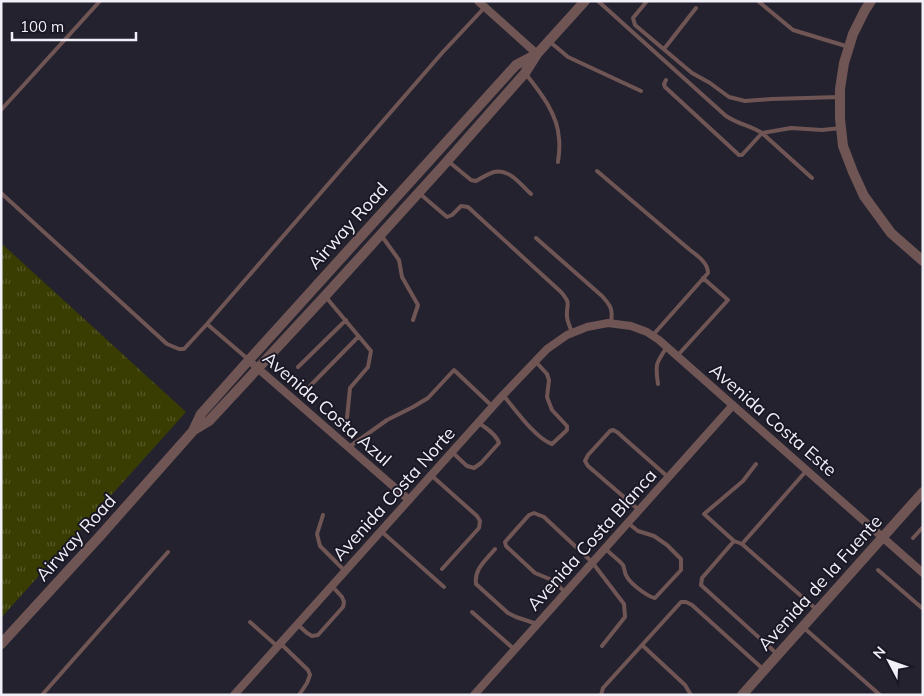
<svg xmlns="http://www.w3.org/2000/svg" width="924" height="696" font-family="Mulish,sans-serif">
<style>
.grass{fill:url(#grass-tufts)}
.lines{fill:none;stroke-linecap:round;stroke-linejoin:round}
.service{stroke:#6f5554;stroke-width:4}
.minor{stroke:#6f5554;stroke-width:8}
.tertiary{stroke:#6f5554;stroke-width:10}
.labels{text-anchor:middle;stroke-width:4;stroke-linejoin:round;paint-order:stroke}
.street-label{font-size:18px;fill:#f1f0f9;stroke:#1b1825}
</style>
<defs>
<pattern id="grass-tufts" width="24" height="20" patternUnits="userSpaceOnUse" patternTransform="scale(1.25)"><rect width="24" height="20" fill="#393d02"/><path d="M3 7l-1-3M5 7V3M7 7l1-3M15 17l-1-3M17 17v-4M19 17l1-3" fill="none" stroke="#565928"/></pattern>
</defs>
<rect width="100%" height="100%" fill="#25222f"/>
<path class="grass" d="M1,243l185,169 -185,206z"/>
<g class="lines">
<path class="service" d="M598,1l128,115c12,8 25,10 36,17l50,45
M647,1l-14,17 2,7 57,48 18,10 19,14 16,4 26,-2 69,-2
M758,1l35,29 56,17
M549,41l19,16 73,34
M664,49l32,-41
M525,73c15,19 33,41 34,66 1,7 0,16 -1,23
M666,80l-2,4 1,3 74,68h3l20,-22 29,-5 31,2 19,-2
M1,110l99,-109
M448,161l23,19 5,1c5,-3 12,-7 18,-9 15,-4 27,13 37,22
M597,171l93,79c8,6 18,13 18,23l-55,62
M1,193l166,151 12,5h5l23,-25
M419,193l28,24 5,-2 9,-9 7,1 93,85c11,13 5,11 6,24 0,6 4,12 5,17
M381,235l18,25 3,17 16,28 -5,15
M536,238l66,58c9,10 11,13 9,27
M325,296l46,55 -3,16 -18,21 -3,30
M678,355l50,-55 -25,-22
M249,360l-42,-36 235,-271 43,-46
M298,367l48,-47
M658,384c-3,-20 -2,-21 9,-37
M309,387l49,-50
M503,395c12,14 33,44 49,49l15,-14v-4l-15,-16 -5,-13 2,-17 -2,-6 -11,-12
M349,447l38,-27 26,-13 15,-9 26,-28 39,37
M452,452l15,14 7,2 7,-5 18,-20c-3,-9 -13,-15 -20,-20
M807,470l-65,74 74,65
M431,475l46,41 3,5 -1,7 -37,41
M639,510l-51,-44 -3,-5 3,-6 22,-24 3,-1 4,2 51,45
M323,515l-6,19 3,12 25,25
M381,531l63,56
M913,538l10,-11
M734,541l-30,-27 39,-33 13,-17
M742,544l-8,-3 -32,37 -1,7 75,68
M605,548c5,6 13,11 18,17 2,4 1,8 4,12 4,7 21,20 28,21l26,-28v-11l-14,-14 -13,-9 -16,-5 -10,-8
M495,549c-9,11 -21,20 -19,35l32,29 8,4 21,7
M878,570l44,38
M565,592l-13,-12 -17,-7 -29,-27 -1,-4 24,-27 5,-2 10,4 48,45 32,42 1,13 -23,29
M472,612l42,37
M250,622l27,24
M297,624l10,9 5,3 6,-1 25,-28 1,-5 -2,-5 -10,-11
M803,627l77,68
M280,643l28,27 2,5 -3,8 -8,12
M642,645l43,40 6,10
M42,695l126,-143
M601,695l2,-7 78,-86h5l6,3 71,64"/>
<path class="minor" d="M478,1l59,53
M254,365l155,135
M234,695l269,-300 44,-46 20,-14 20,-8 21,-4 23,3 16,6 12,8 264,233
M474,695l259,-290"/>
<path class="tertiary" d="M871,1l-6,9 -12,24 -9,29 -4,26v30l3,27 10,26 11,24 27,37 32,28
M194,430l15,-9 116,-125 117,-129 83,-94 12,-19 48,-53
M1,644l99,-108 93,-105 8,-17 48,-54 267,-295 21,-11
M742,695l181,-203"/>
</g>
<g class="labels">
<g class="street-label">
<text transform="translate(348 226) rotate(-48)" y="6">Airway Road</text>
<text transform="translate(327 409) rotate(41)" y="6">Avenida Costa Azul</text>
<text transform="translate(773 420) rotate(41)" y="6">Avenida Costa Este</text>
<text transform="translate(394 494) rotate(-48)" y="6">Avenida Costa Norte</text>
<text transform="translate(76 538) rotate(-48)" y="6">Airway Road</text>
<text transform="translate(592 540) rotate(-48)" y="6">Avenida Costa Blanca</text>
<text transform="translate(820 583) rotate(-48)" y="6">Avenida de la Fuente</text>
</g>
</g>
<rect width="924" height="696" fill="none" stroke="#f1f0f9" stroke-width="5"/>
<g transform="translate(889 661) rotate(311)" stroke="#1b1825" stroke-width="4" paint-order="stroke">
<path d="M0-4L9 19L0 12L-9 19Z" fill="#f1f0f9"/>
<text y="-8" font-size="14" font-weight="bold" text-anchor="middle" fill="#f1f0f9">N</text>
</g>
<path d="M12 32v8h124v-8" fill="none" stroke="#f1f0f9" stroke-width="2.5"/>
<text x="20" y="32" font-size="15" fill="#f1f0f9" stroke="#1b1825" stroke-width="4" paint-order="stroke">100 m</text>
</svg>
